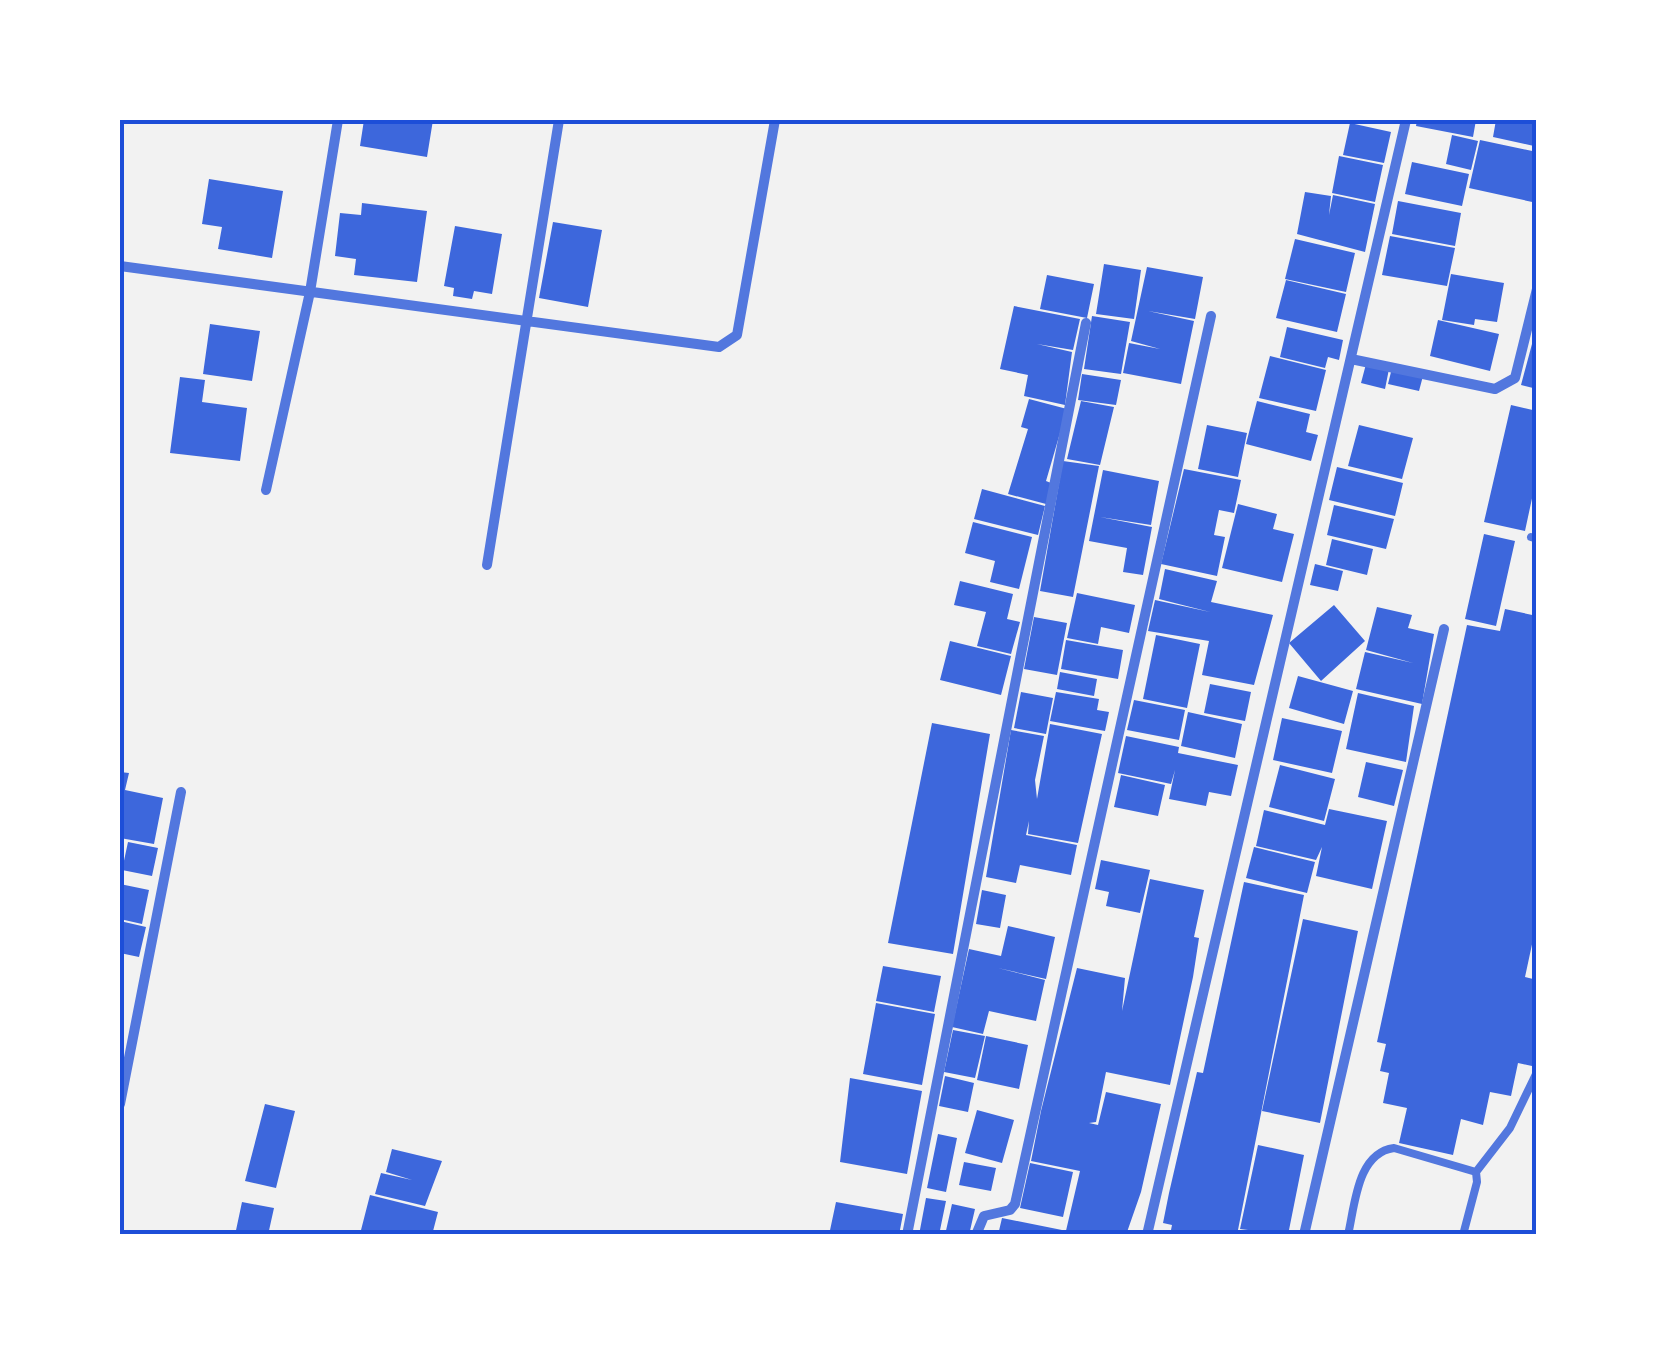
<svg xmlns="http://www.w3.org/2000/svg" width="1657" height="1355" font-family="'Open Sans',sans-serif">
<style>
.building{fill:#3d67dc}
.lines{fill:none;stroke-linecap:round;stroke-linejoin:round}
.service{stroke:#5277de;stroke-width:8}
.minor{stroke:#5277de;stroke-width:10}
.neatline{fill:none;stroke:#1d4ed8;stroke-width:4}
</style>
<rect width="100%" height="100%" fill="#f2f2f2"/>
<path class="building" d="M364,120h69l-6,37 -67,-11z
M1417,120h59l-3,17 -57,-11z
M1496,120h41l-3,26 -41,-9z
M1350,123l41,9 -7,31 -41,-8z
M1452,135l26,6 -7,29 -25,-6z
M1480,140l57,12v51l-68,-15z
M1339,156l44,9 -8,37 -43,-9z
M1412,162l57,12 -7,32 -57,-12z
M209,179l74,12 -11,67 -54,-9 4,-22 -20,-3z
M1305,192l26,4 -2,19 4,-20 42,9 -10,48 -68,-18z
M1398,201l63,12 -6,33 -63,-12z
M362,203l65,8 -10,71 -63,-7 2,-16 -21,-3 5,-43 21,2z
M553,222l49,8 -14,77 -49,-9z
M455,226l47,8 -10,60 -18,-3 -2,8 -19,-3 1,-8 -10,-2z
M1390,236l65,12 -8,38 -65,-11z
M1295,239l60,14 -9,39 -61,-13z
M1104,264l37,6 -7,49 -38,-5z
M1147,267l56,10 -8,42 -47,-8 46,10 -13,63 -58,-11 6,-30 31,6 -29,-8z
M1451,274l53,9 -7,39 -22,-3 -1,6 -32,-5z
M1047,275l47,9 -7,34 -47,-9z
M1286,280l60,14 -9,38 -61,-14z
M1014,306l66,13 -7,31 -36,-6 35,8 -7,53 -41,-9 4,-21 -28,-6z
M1092,316l38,6 -9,52 -37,-5z
M1438,320l61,14 -9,37 -60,-15z
M210,324l50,7 -8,50 -49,-7z
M1287,327l56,13 -4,20 -11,-3 -3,11 -45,-11z
M1532,344l5,1v44l-16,-4z
M1270,356l56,14 -10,41 -57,-13z
M1366,364l23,5 -4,20 -24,-6z
M1392,368l31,8 -4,15 -31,-7z
M1082,374l39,6 -5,25 -38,-5z
M180,377l25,3 -3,22 45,6 -7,53 -70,-8z
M1029,399l38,10 -21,72 5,2 -5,21 -38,-10 20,-65 -7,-2z
M1081,401l33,6 -14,58 -33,-6z
M1257,401l53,13 -4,18 12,3 -7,26 -65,-17z
M1511,405l26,6v64l-12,56 -41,-9z
M1207,425l40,8 -9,44 -40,-8z
M1359,425l54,13 -11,41 -54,-13z
M1063,461l36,5 -26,131 -33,-6z
M1337,467l66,16 -8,33 -66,-16z
M1184,469l57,11 -7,33 -15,-3 -5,25 11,2 -8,39 -56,-12z
M1103,470l56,11 -8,44 -51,-8 52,10 -9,48 -20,-3 4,-24 -38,-7z
M982,489l63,17 -7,29 -64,-16z
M1238,504l39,10 -4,15 21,5 -12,48 -60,-14z
M1334,505l60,14 -8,30 -59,-14z
M973,522l59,15 -13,52 -29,-7 5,-21 -30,-8z
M1484,534l31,7 -19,85 -31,-7z
M1332,539l41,10 -6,26 -41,-10z
M1315,564l28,7 -5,20 -28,-6z
M1165,569l52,12 -6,21 62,13 -19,70 -52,-10 7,-34 -61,-10 7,-31 55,12 -51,-13z
M960,581l53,13 -6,25 13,3 -9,32 -34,-8 9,-34 -32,-7z
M1077,593l58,12 -6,28 -28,-6 -3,17 -31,-6z
M1334,605l31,36 -44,40 -32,-38z
M1377,607l35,8 -4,13 26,6 -12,70 -66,-15 9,-37 48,11 -47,-13z
M1505,609l32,7v305l-12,56 12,3v63l-5,23 -14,-3 -7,33 -21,-4 -7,33 -22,-6 -8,36 -54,-12 8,-35 -24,-5 6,-30 -9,-2 6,-27 -9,-2 90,-417 33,6z
M1034,617l33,6 -10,52 -33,-6z
M1156,635l44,9 -13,64 -44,-9z
M1066,640l57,10 -5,29 -57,-10z
M950,641l61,15 -10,39 -61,-15z
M1060,672l37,7 -3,17 -37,-7z
M1298,676l55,15 -9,33 -55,-16z
M1210,684l41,8 -6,29 -41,-8z
M1021,692l32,6 -7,36 -32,-6z
M1056,692l43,7 -2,11 12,2 -4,19 -55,-10z
M1358,693l56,13 -8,56 -60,-13z
M1134,700l51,10 -6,30 -52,-10z
M1188,712l54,12 -7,34 -54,-12z
M1282,718l60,13 -10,42 -59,-13z
M932,723l58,11 -37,220 -65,-11z
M1050,724l52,10 -24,109 -50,-9 1,-13 -3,14 51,10 -6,30 -51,-10 -4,18 -30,-6 25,-147 33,6 -9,44 2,19z
M1126,736l53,11 -1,6 60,12 -7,31 -22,-4 -3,14 -37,-7 6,-29 -4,14 -53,-11z
M1366,762l37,8 -9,36 -36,-9z
M1280,765l55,14 -11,42 -55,-14z
M120,772l9,1 -4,17 38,8 -9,46 -34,-6z
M1121,775l44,10 -7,31 -44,-9z
M1329,809l58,12 -15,68 -56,-13 6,-29 -6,13 -60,-14 8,-36 61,15z
M128,842l30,6 -6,28 -30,-6z
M1254,847l61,15 -8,31 -61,-15z
M1101,860l49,10 -10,43 -34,-7 3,-14 -14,-3z
M1150,879l54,11 -10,47 5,1 -6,39 -23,108 -64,-13 -10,50 -7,1 9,2 8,-33 55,12 -20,88 -15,43h-61l15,-64 -49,-10 10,-50 36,-143 48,10 -3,33z
M1244,882l60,13 -67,340h-67l2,-10 -9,-2 6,-30 28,-121 6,1z
M120,884l29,6 -7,34 -22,-5z
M982,890l24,5 -6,33 -24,-4z
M1303,919l55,12 -38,192 -58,-12z
M120,921l26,6 -7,30 -19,-4z
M1008,926l47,11 -9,42 -48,-11 47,12 -9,41 -47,-10 -6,23 -31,-7 17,-78 32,7z
M883,966l58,10 -7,36 -58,-11z
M876,1003l59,11 -13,71 -59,-11z
M953,1030l32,6 -10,42 -31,-6z
M986,1036l42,9 -9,44 -42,-9z
M945,1076l29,7 -6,29 -29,-6z
M850,1078l72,13 -15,83 -67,-12z
M265,1104l30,7 -19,77 -31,-7z
M977,1110l37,10 -12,43 -37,-10z
M938,1134l19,4 -11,54 -19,-4z
M1258,1145l46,10 -16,80 -48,-6z
M392,1149l50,12 -17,45 -50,-12 6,-21 31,7 -26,-8z
M964,1162l32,6 -5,23 -32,-6z
M1030,1163l43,9 -10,45 -43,-9z
M370,1195l68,17 -6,23 -72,-1z
M926,1198l20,3 -7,34h-20z
M242,1202l32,6 -6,27h-33z
M836,1202l67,12 -4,21h-70z
M952,1204l23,5 -6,26h-24z
M1002,1218l60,12 -1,5h-63z"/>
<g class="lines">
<path class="service" d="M1531,537l6,2
M1476,1172l34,-44 27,-56
M1348,1235c7,-30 9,-82 46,-87l82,24 1,10 -14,53"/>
<path class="minor" d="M120,266l599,81 18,-12 38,-215
M1351,359l144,30 20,-11 22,-89
M266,490l44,-198 28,-172
M487,565l72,-445
M120,1104l61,-312
M907,1235l179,-912
M976,1235l8,-19 26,-6 5,-6 196,-888
M1147,1235l259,-1115
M1304,1235l140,-606"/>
</g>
<rect width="1657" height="1355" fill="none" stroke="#ffffff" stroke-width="245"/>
<rect x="122" y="122" width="1412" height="1110" class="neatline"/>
</svg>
